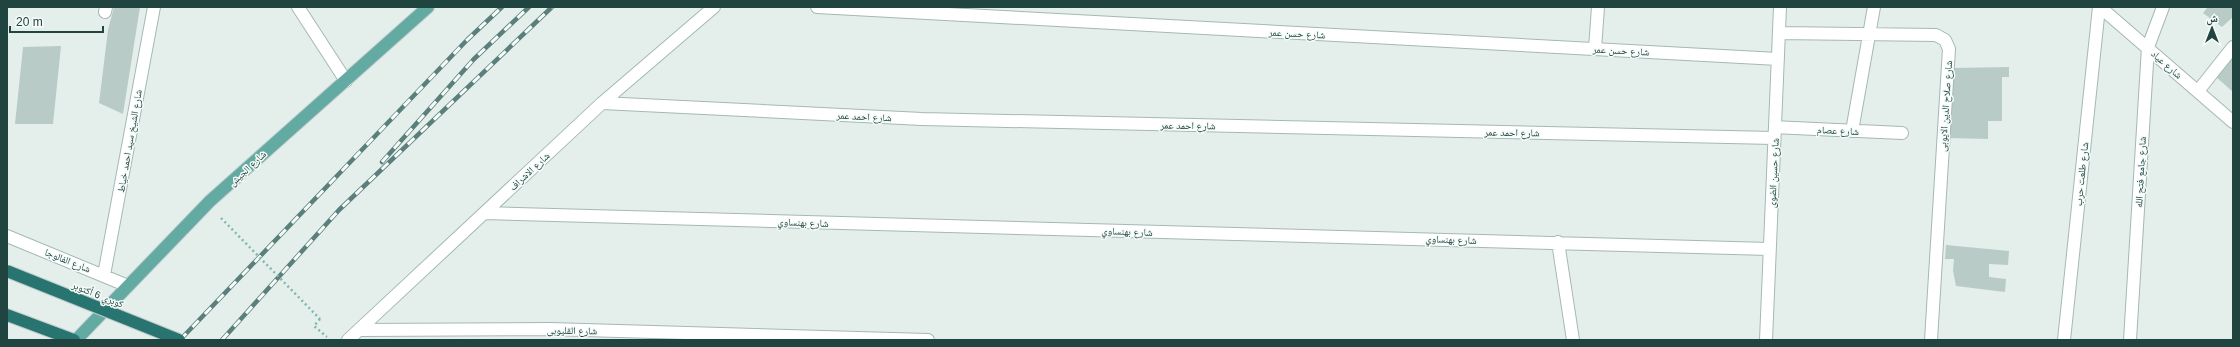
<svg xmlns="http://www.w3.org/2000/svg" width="2240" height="347" font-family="Helvetica,'Noto Naskh Arabic',sans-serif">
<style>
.building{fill:#b9cbc6}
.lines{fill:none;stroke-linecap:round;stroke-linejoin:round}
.minor-casing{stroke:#a5b8b5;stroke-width:14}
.major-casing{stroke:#c1cbca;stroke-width:14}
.highway-casing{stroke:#c1cbca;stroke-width:14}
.path{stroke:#80b7ae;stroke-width:2.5;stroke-dasharray:2 3;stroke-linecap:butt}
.minor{stroke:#fff;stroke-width:12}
.major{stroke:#63aaa3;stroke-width:12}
.highway{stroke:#287471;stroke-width:12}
.rail-casing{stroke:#5b7f7b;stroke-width:4.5}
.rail{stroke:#f5fbf9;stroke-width:3;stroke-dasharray:9;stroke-linecap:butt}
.highway-bridge-casing{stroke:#c1cbca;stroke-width:14;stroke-linecap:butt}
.path-bridge{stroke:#80b7ae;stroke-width:2.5;stroke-dasharray:2 3;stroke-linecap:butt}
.highway-bridge{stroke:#287471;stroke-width:12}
.labels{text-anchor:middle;stroke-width:3;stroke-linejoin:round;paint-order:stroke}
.street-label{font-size:10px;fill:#204440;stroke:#f5fbf9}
</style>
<rect width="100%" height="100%" fill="#e4efec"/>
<path class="building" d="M114,7h26l-17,107 -24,-11 9,-73z
M2208,7h25v10l-11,10 -19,-14z
M61,46l-8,78h-38l8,-77z
M2233,58v34l-18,-16z
M2009,67v10h-7v44h-14v18l-40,-1 4,-70z
M1946,245l63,6 -1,14 -19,-1v13l17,2 -1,13 -49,-6 -3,-15 1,-12h-9z"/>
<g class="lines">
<g class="minor-casing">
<path id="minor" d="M298,7l48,74
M817,7l961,52
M2100,7l133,115
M105,12l1,-5
M1779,33l157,2 9,5 4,9 -18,291
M1595,49l3,-42
M2198,91l35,-44
M602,103l320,16 852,19
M1775,127l127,6
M1852,131l22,-124
M485,213l1284,36
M7,236l121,50
M1558,242l15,98
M104,275l50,-268
M360,330l190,-1 378,11
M348,340l254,-237 112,-96
M1766,340l14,-333
M2064,340l35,-333
M2130,340l18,-293 15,-40"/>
</g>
<g class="major-casing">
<path id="major" d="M76,340l134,-139 218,-194"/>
</g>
<g class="highway-casing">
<path id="highway" d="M7,315l67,25"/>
</g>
<path class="path" d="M320,319l-6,7 13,11"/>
<use href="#minor" class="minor"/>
<use href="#major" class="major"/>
<use href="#highway" class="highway"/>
<g class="rail-casing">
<path id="rail" d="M382,162l92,-103 55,-52
M180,340l287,-300 35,-33
M222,340l117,-130 213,-203"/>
</g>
<use href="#rail" class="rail"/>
<g class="highway-bridge-casing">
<path id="highway-bridge" d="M7,271l172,69"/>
</g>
<path class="path-bridge" d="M221,218l99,101"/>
<use href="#highway-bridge" class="highway-bridge"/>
</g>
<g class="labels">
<g class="street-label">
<text transform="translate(1297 33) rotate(3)" y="4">شارع حسن عمر</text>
<text transform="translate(1621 50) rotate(3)" y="4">شارع حسن عمر</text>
<text transform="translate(2167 64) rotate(41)" y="4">شارع عياد</text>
<text transform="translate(1945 106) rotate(-86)" y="4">شارع صلاح الدين الايوبى</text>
<text transform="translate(864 116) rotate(3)" y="4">شارع احمد عمر</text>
<text transform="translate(1188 125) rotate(1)" y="4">شارع احمد عمر</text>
<text transform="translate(1838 130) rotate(3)" y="4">شارع عصام</text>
<text transform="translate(1512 132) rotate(1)" y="4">شارع احمد عمر</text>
<text transform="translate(129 141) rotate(-80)" y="4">شارع الشيخ سيد احمد خياط</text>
<text transform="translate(247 168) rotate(-43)" y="4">شارع الجيش</text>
<text transform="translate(529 171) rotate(-43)" y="4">شارع الاشراف</text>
<text transform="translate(2140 172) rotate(-87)" y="4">شارع جامع فتح الله</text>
<text transform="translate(1773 173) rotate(-87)" y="4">شارع حسين الضوى</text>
<text transform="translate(2081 174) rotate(-84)" y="4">شارع طلعت حرب</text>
<text transform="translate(803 222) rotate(2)" y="4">شارع بهنساوي</text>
<text transform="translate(1127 231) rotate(2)" y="4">شارع بهنساوي</text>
<text transform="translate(1451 239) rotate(2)" y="4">شارع بهنساوي</text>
<text transform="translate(68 260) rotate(22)" y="4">شارع الفالوجا</text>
<text transform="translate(98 294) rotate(22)" y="4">كوبري 6 أكتوبر</text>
<text transform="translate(572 330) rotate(1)" y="4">شارع القليوبى</text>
</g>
</g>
<rect width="2240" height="347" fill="none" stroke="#204440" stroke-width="16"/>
<g transform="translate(2212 28)" stroke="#f5fbf9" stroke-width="3" paint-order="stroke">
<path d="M0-3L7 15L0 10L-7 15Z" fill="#204440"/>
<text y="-6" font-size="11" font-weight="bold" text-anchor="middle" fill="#204440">ش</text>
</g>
<path d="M10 26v6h93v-6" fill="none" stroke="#204440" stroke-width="2"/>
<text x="16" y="26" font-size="12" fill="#204440" stroke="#f5fbf9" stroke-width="3" paint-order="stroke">20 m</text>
</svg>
